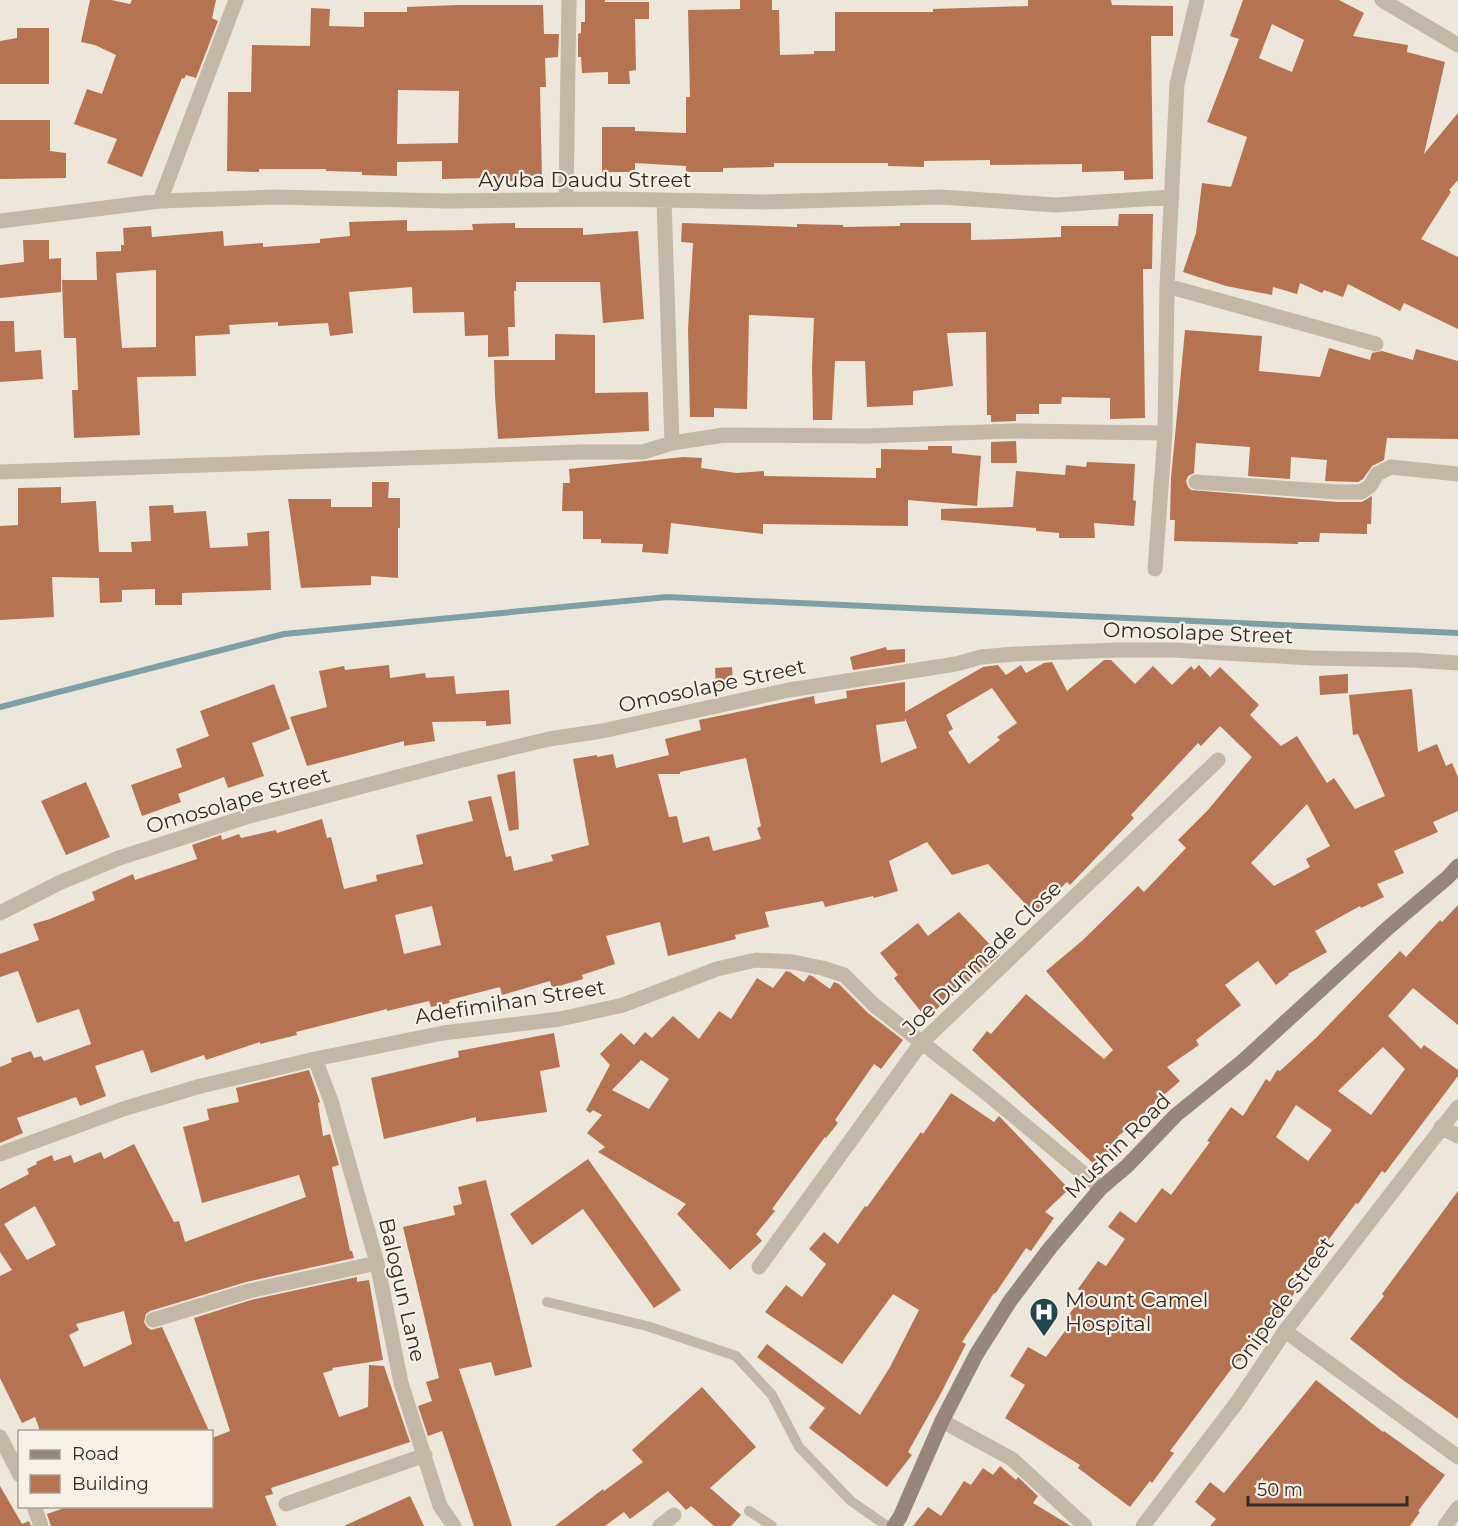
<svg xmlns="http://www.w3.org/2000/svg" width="1458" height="1526" font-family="Montserrat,sans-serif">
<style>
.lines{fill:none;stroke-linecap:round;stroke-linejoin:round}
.stream{stroke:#7da0a6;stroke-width:6}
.building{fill:#b57351;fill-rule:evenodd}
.lane{stroke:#c3b7a8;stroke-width:10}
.street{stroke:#c3b7a8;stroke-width:15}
.secondary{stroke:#97877a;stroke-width:15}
.labels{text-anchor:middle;stroke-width:4.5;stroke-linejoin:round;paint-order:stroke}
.street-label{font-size:21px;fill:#312b27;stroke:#f6f0e6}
.poi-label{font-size:21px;fill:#312b27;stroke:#f6f0e6;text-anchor:start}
</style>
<rect width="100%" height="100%" fill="#ede6da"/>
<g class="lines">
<path class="stream" d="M0,707l284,-73 383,-37 791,36"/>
</g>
<path class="building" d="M90,0h21l19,4 2,-4h84l-4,18 6,3 -22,57 -10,-3 -2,4 -2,-1 -40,99 -35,-14 10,-24 -43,-15 13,-35 15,5 14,-39 -21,-10 -14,-3z
M585,0h20v2h44v17h-14l1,51 -7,1 1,13h-22v-12l-26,1 -1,-16h-3v-23l3,-1v-11h4z
M740,0h32v10h7l1,45 34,-1v-3h21v-39h98v-3l95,-3v-6h83l1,5 61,1v30h-22l2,143 -29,1v-9l-42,1v-8l-92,1v-5l-66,1v6l-36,-1v-3h-114v4l-51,1v4h-37v-6l-51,-3v9h-33v-45h33v4l51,2v-36h4l-2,-87 52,-1z
M1243,0h96l25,13 -11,23 55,9 -1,7 38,10 -21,92 34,-41v67l-9,10 2,2 -30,47 37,18v72l-54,-26 -4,8 -52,-27 -5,13 -19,-7 -2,3 -22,-10 -3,11 -24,-7 -1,8 -46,-9 -43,-14 13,-39 6,-50 29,4 16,-50 -40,-15 32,-83 -9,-3zM1272,24l32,16 -12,32 -33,-14z
M458,5h85l1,29h15l-1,23 -13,1 1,29h-6l2,93 -59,2v-4l-41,1v-18l-45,1v14l-35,-1v-3l-36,-1v-2h-67v3l-32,-1 1,-79h23l1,-47 58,1 1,-38 19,1 -1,17 35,1v-15h43v-5zM398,90l61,1 -1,52 -61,1z
M17,28h32v56h-49v-43l17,-3z
M0,120h50v31l16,2v25l-66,1z
M1119,214h34l-1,55h-9l2,149 -35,1v-21l-48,-1 -1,7h-22v10h-23v7l-25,1v-7h-4l-1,-83 -39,1 6,53 -40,5v14l-46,2 -2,-46h-30l-3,59h-19l-1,-53 2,-49 -65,-3 -2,94 -33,-1v9h-24l-2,-88 5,-86 -12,-1 1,-19 115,4v-3l46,1v2l57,-1v-3h71v17l39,-1 51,-2v-11h57z
M407,220v11l66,-1 -1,-6 43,-1v5h68v7l55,-4 6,88 -41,4 -3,-41h-84v9h-2l1,36h-7l1,29 -21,1v-22l-23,1 -1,-24 -51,1 -1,-26 -63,5 4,41 -23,3 -2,-13 -50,3v-4l-49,3 1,9 -35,2 1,40 -59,1 3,58 -66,3 -2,-48h6l-2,-52h-12l-2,-58h35l-1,-28 25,-1v-6h3l-1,-17 28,-2 1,11 71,-6 1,15 39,-3v4l57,-4v-4l30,-3 -1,-14zM156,270v77l-34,1 -6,-75z
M23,240h26v19l12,-1v34l-61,6v-33l24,-3z
M0,321h14l1,31 26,-2 2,29 -43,3z
M1185,330l77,6 -3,35 61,6 9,-29 41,12 2,-7 10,-2 31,9 3,-11 42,12v78l-71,-1 -3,22 -12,6 -9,13 -5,3 -33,-1 2,-21 -36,-3 -1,22 -42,-3 2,-29 -54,-4 -2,30 -6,3 -2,5 2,6 3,3 146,12h25l10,-6 -1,28h-4v10l-47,-1 -1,9h-21v2l-124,-3 1,-21h-5l1,-42z
M555,334l40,1v58l53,-1 1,39 -151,8 -3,-44 -1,-35h61z
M1016,441l1,22h-26v-21z
M928,446h24v7l29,3 -4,50 -69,-6v26l-145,-2v10l-92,-11 -3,31 -26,-2 1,-8 -42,-1v-4h-18v-28h-21l1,-28h7l-1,-14 114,-12 19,1 -1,10 36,5 27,-2v5l112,2v-10h5v-19l47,1z
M1087,462l48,2 -2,36 3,1 -2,25 -40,-3 1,15h-36v-5l-23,-2v-3l-95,-8v-11l72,-2 3,-36 49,4 1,-10 20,2z
M372,482h17l-1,16h12v30h-2v50l-27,-2v9l-70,3 -13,-89h43v8h41z
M61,487v16l35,-2 3,51h33l-1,-10 20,-1 -2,-35 24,-1 1,8 32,-2 4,37 38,-2 -1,-13 22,-2 2,59 -89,3v12h-27v-16l-33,1v12l-22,1 -1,-25 -47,-1 2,40 -54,3v-94l18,-1v-37z
M886,647l1,3 18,-1v13l-52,8 -3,-13z
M1104,660h7l24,24 18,-18 19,19 19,-19 3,4 5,-5 11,12 10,-10 39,38 -9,10 31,31 16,-10 30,47 7,-5 21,31 30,-13 -27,-62 -5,1 -4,-40 63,-6 6,63 19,-8 9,22 6,-3 6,14v34l-25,11 5,10 -44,19 10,22 -27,11 7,13 -23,11 -1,-2 -45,25 12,21 -39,22 1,1 -13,10 -18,-24 -33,24 16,20 -45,35 3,5 -32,22 13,14 -31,27 2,2 -34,27 5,4 -25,26 -125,-117 15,-19 4,3 35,-40 78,65 9,-9 -67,-79 37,-31 55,-54 6,6 42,-44 -8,-8 30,-30 44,-53 -32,-31 -19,20 -3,-3 -67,72 3,3 -64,67 -3,-3 -33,31 -46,-49 -36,11 -25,-33 -38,19 9,30 -24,7 -1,-2 -48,11 -2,-6 -58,11 4,15 -34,8 1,4 -68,17 -8,-34 -54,14 9,28 -33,11 1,4 -31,9 -2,-7 -48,14 -2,-8 -51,13 1,3 -19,4 -2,-6 -42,10v-2l-91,23 1,3 -37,9v-2l-54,18 -2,-5 -53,18 -8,-23 -48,16 11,30 -26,10 -4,-9 -59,21 6,15 -23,10v-76l12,-5 -1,-4 20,-7 3,7 7,-2 3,5 47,-17 -12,-35 -42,14 -19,-52 -18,6v-23l39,-14 -6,-16 17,-5 45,-19 -3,-8 41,-18 2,6 62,-21 -5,-14 29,-10 1,5 17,-6 2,4 35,-8 1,3 45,-14 5,19 4,-1 13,52 33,-8 -1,-6 47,-11 -7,-29 57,-14 -5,-20 23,-5 15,61 5,-1 3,15 39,-10 -2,-6 38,-10 -16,-86 24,-4v2l16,-3 3,14 53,-13 -4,-16 36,-9 -2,-10 115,-24 1,8 32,-6 -1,-7 59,-9v30l78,-45 15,-2 8,10 15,-10 5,8 18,-10 8,-1 15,29zM992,688l25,35 -20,14 3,3 -31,24 -21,-32 5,-3 -7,-14zM905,718l12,30 -36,15 -5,-38 29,-4zM746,758l15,68 -4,2 4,11 -48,12 -4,-15 -26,7 -6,-27 -8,1 -11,-43h22v-2zM1307,804l23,42 -24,13 4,8 -36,19 -23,-23zM432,906l9,39 -37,9 -9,-39z
M389,665l1,13 35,-5 1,5 28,-2 2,18 53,-4 2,34 -25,2v-5l-54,1 3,19 -31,5v-5l-97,25 -17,-49 37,-10 -8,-36 25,-5 1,4z
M732,667l1,18h-17l-1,-17z
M1348,674v19l-28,2 -1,-19z
M274,684l16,45 -38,14 12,33 -36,12 -4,-11 -46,17 3,8 -39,14 -11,-31 51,-18 -6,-18 33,-13 -9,-25z
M515,771l4,58 -10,2 -12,-56z
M86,782l24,55 -44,18 -25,-54z
M1458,905v120l-45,-37 -25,28 33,33 3,-4 34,25v6l-73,97 -3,-2 -24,33 -2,-1 -62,83 4,3 -58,72 -2,-1 -68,91 4,2 -22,30 -2,-2 -20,26 -52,-39 2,-3 -75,-47 20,-33 -15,-9 18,-29 18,10 24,-33 -5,-4 19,-26 -6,-5 20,-28 8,5 19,-27 -17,-12 12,-16 16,12 26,-35 9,7 39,-53 -3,-1 24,-34 12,9 23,-37 4,3 7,-12 3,1 37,-34 83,-86 6,6 34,-37 2,2zM1383,1047l22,22 -34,46 -33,-24zM1296,1105l36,25 -24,31 -32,-24z
M959,912l41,43 -74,63 -32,-40 4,-3 -18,-22 38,-30 10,13z
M786,971l4,1 14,10 5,-7 3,1 18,13 4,-7 5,2 29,29 35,27 -22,29 -7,-5 -39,56 3,3 -12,15 -1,-1 -53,72 3,2 -19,23 6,7 -32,29 -53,-56 9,-10 -88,-52 7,-5 -18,-14 15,-18 -9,-5 -3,3 -4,-3 24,-45 -10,-11 21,-21 13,12 11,-13 7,6 21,-22 26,23 20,-28 12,8 26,-41 16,10zM641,1060l28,19 -20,30 -37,-19z
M554,1033l6,34 -20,4 7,41 -71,10v-5l-92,22 -13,-61 88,-21 -1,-6z
M309,1070l11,32 -2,1 5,33 7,-2 9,31 -7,2 18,84h2l2,7 -108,24 -96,29 -4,3 -2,8 3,5 4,3 11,-3 47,104h-169l-5,-14 -13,6 -22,-45v-102l12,-6 -12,-18v-63l29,-15 -2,-5 10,-5 -1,-2 16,-7 2,6 17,-6 3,8 27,-11 3,7 30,-15 40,78 5,-1 6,21 121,-45 -7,-22 -97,28 -19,-76 26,-7 -2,-11 32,-7 -3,-14zM35,1206l21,39 -29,15 -23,-36zM124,1311l8,33 -48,23 -15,-32 10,-5 -3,-6z
M951,1093l43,29 5,-6 70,73 -24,23 9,6 -23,33 -5,-3 -31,46 -1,-1 -32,49 4,2 -26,51 -32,57 4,3 -25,32 -78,-59 16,-20 -68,-51 10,-13 93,71 30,-48 29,-57 -26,-16 -51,70 -77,-52 21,-27 16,12 24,-33 -17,-15 15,-17 14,12 27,-38 2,1 54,-75 2,2z
M588,1159l93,131 -27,18 -71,-99 -51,36 -22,-31z
M486,1180l46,187 -37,9 -4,-14 -32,7 53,157h-38l-32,-95 -14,5 -10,-30 14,-5 -6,-19 13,-4 -36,-151 52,-12 -2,-9 9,-2 -4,-17z
M1458,1191v228l-55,-39 -53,-41 34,-43 -2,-2z
M357,1277v5l12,-2 14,80 -51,8 1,2 -10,3 16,44 29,-10 1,-42 15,1 26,76 -139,46 2,6 -8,2 12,30h-226l-4,-12 23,-8h142v-68l18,-7 -36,-113 57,-18z
M1316,1380l67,52 1,-1 61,44 -27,36 2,1 -10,14h-200l6,-7 -21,-17 15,-20 14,11z
M702,1387l54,60 -46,41 31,27 -10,11h-17l-23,-20 -5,4 -18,-19 -38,28 -6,-7 -19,14h-50l48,-37 1,2 39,-29 -11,-12z
M1000,1466l16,14 2,-3 20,19 -5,7 38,23h-158l15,-19 13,9 23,-35 7,4 12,-17 10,7z
M0,1486l22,38 7,-3 2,5h-31z
M410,1496l14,30h-80z"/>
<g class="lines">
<path class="lane" d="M547,1302l100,24 89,30 36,39 27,52 52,54 36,25
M749,1511l23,15"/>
<path class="street" d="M1382,0l76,45
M566,199l3,-199
M664,200l8,243
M160,201l76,-201
M0,221l160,-20 115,-4 173,4 162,-2 154,3 177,-5 115,8 116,-8
M1167,286l209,58
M0,472l581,-20h62l29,-9 52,-8 142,1 148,-5 151,2
M1196,482l142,10h23l9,-6 7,-12 14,-7 67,7
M1155,569l10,-136 2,-147 10,-202 20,-84
M0,913l59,-30 60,-25 56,-18 68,-22 219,-58 87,-21 53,-8 187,-41 167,-26 25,-7 34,-3 101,-4h58l137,8 101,2 46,3
M315,1059l16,42 46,162 24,120 39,123 14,20
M1441,1127l17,9
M0,1154l126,-46 75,-22 114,-27 128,-26 117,-14 63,-14 94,-36 39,-9 37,2 29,6 22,7 30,30 111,87 116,96
M759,1267l163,-225 296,-282
M153,1320l96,-29 128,-28
M1285,1331l173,126
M942,1421l70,38 73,67
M0,1437l20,38
M286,1504l139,-49
M34,1506l7,20
M660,1526l14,-11
M1143,1526l95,-125 47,-70 173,-224
M1445,1526l13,-18"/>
<path class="secondary" d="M894,1526l6,-9 42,-96 34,-66 34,-54 40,-53 51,-60 26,-22 49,-51 68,-55 145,-133 59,-50 10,-11"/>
</g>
<defs>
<g id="hospital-pin" transform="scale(1.5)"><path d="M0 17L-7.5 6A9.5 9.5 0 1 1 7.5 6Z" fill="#22464d" stroke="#f6f0e6"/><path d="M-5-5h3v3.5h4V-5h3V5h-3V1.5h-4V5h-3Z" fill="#fff"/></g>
</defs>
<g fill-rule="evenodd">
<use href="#hospital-pin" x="1044" y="1312"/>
</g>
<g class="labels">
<g class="street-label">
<text x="585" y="187">Ayuba Daudu Street</text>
<text transform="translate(1198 633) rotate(2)" y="7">Omosolape Street</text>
<text transform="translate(712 686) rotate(-12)" y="7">Omosolape Street</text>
<text transform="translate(238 801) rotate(-16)" y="7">Omosolape Street</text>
<text transform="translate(982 958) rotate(-44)" y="7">Joe Dunmade Close</text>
<text transform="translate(510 1002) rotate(-9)" y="7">Adefimihan Street</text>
<text transform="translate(1118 1146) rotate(-45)" y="7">Mushin Road</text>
<text transform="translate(402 1290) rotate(77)" y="7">Balogun Lane</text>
<text transform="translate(1282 1304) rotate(-54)" y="7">Onipede Street</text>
</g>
<g class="poi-label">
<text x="1065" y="1307">Mount Camel<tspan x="1065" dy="24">Hospital</tspan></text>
</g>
</g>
<rect x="18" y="1430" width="195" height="78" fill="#f6f0e6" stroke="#a7a19a" stroke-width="1.5"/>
<rect x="30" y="1450" width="30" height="9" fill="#97877a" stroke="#a7a19a" stroke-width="1.5"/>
<text x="72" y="1460" font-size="18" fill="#312b27">Road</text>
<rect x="30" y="1475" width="30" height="18" fill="#b57351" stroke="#a7a19a" stroke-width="1.5"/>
<text x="72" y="1490" font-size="18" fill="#312b27">Building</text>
<path d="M1248 1496v9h159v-9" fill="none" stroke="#312b27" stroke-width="3"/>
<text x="1257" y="1496" font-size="18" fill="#312b27" stroke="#f6f0e6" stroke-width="4.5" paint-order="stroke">50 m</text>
</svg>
